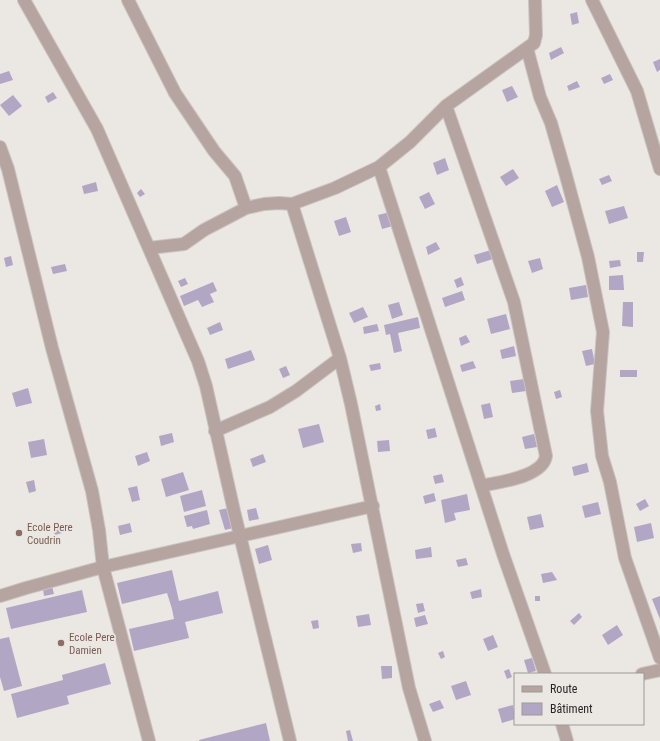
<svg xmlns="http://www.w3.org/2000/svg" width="660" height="741" font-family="'Roboto Condensed',sans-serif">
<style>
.building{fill:#b2a6c5}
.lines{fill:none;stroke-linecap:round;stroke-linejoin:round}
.minor-casing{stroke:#c8c4c0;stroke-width:14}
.minor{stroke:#b5a49f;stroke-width:12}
.education-dot{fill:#8d6e63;stroke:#ebe7e2;stroke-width:1.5}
.labels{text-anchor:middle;stroke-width:3.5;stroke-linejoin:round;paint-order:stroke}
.education-label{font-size:11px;fill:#785e54;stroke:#ebe7e2;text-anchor:start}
</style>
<rect width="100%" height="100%" fill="#ebe7e2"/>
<path class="building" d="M577,12l2,11 -7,2 -2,-11z
M561,47l3,6 -13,7 -2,-7z
M660,59v11l-3,2 -4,-10z
M9,71l4,9 -13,4v-10z
M610,74l3,6 -9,4 -3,-6z
M577,81l3,6 -11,4 -2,-5z
M512,86l6,11 -11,5 -5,-12z
M53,92l4,6 -9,5 -3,-6z
M13,95l9,11 -13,10 -9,-11z
M445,158l4,12 -12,5 -4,-12z
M513,169l6,9 -13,8 -6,-9z
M609,175l3,6 -10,4 -3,-6z
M96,182l2,9 -14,3 -2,-8z
M557,185l7,17 -12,5 -7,-16z
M141,189l4,5 -5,3 -3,-4z
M429,192l6,12 -10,5 -6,-12z
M624,206l4,12 -19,6 -4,-13z
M390,212l3,14 -11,3 -4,-14z
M346,217l5,15 -12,4 -5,-15z
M436,242l4,7 -12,6 -2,-8z
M491,250l2,9 -16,5 -3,-9z
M637,252h7l-1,10h-6z
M11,256l2,9 -7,2 -2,-9z
M540,258l3,11 -11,4 -4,-12z
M620,260l1,6 -11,2 -1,-7z
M65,264l2,7 -14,3 -2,-7z
M623,275l1,15h-15v-14z
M461,277l3,8 -7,3 -3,-8z
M185,278l3,6 -7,3 -3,-6z
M213,282l4,9 -7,3 4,8 -12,5 -4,-7 -14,6 -4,-10z
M586,285l2,12 -17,3 -2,-12z
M462,291l3,9 -20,7 -3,-9z
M399,302l4,13 -11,4 -4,-14z
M623,302h10v25l-11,-1z
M363,307l5,10 -14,6 -5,-10z
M506,314l4,15 -19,5 -4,-15z
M418,317l2,11 -22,5 4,18 -8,2 -4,-19 -4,1 -2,-10z
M220,322l3,8 -13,5 -3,-7z
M377,324l2,7 -15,3 -1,-7z
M466,335l4,7 -9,4 -2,-8z
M514,346l2,10 -14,3 -2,-9z
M592,349l3,15 -9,2 -4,-15z
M251,350l4,10 -27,9 -3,-10z
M473,361l3,7 -14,4 -2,-7z
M380,363l1,6 -10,2 -2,-6z
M286,366l4,9 -7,3 -4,-9z
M620,370h17v7h-17z
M524,379l2,12 -14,2 -2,-12z
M28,388l4,15 -16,4 -4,-14z
M560,390l2,7 -6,2 -2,-7z
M490,403l3,14 -9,2 -3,-14z
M380,404l1,6 -5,1 -1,-5z
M319,424l5,18 -21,6 -5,-19z
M435,428l2,9 -9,2 -2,-9z
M172,433l2,9 -13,4 -2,-10z
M534,434l3,13 -12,2 -3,-12z
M44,439l3,16 -16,3 -3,-16z
M389,440l1,11 -12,1 -1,-11z
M147,452l3,9 -12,5 -3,-10z
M263,454l3,8 -13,5 -3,-8z
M587,463l2,9 -15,4 -2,-9z
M183,472l6,18 -23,7 -5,-18z
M442,474l2,8 -9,2 -2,-8z
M34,480l2,11 -7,2 -3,-11z
M137,486l3,14 -8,2 -4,-14z
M202,490l4,16 -22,6 -4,-16z
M434,493l2,8 -11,3 -2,-8z
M467,494l3,16 -16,3 2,7 -11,3 -4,-23z
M645,499l4,7 -9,5 -4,-7z
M598,502l3,12 -16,4 -3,-12z
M228,508l5,20 -8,2 -6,-20z
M256,508l3,11 -10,2 -2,-11z
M207,510l3,14 -17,5 -1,-3 -5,1 -3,-11z
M541,514l3,13 -14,3 -3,-13z
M130,523l2,9 -12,3 -2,-9z
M651,523l3,15 -17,4 -3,-15z
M60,527l2,6 -7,2 -2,-6z
M361,543l1,8 -9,2 -2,-9z
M268,545l4,15 -13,4 -4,-15z
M431,547l1,10 -16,2 -1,-9z
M466,558l2,7 -10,2 -2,-7z
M172,570l7,31 39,-10 5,22 -38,9 4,16 -55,13 -5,-22 45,-10 -2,-10 -5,-16 -45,11 -5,-21z
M552,572l5,8 -14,3 -2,-9z
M52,586l2,8 -10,2 -1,-7z
M481,589l1,8 -10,2 -2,-7z
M82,590l5,22 -76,17 -5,-21z
M535,596h5v5h-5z
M660,596v23l-8,-20z
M423,603l2,8 -7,2 -2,-9z
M579,613l3,4 -8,8 -4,-4z
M369,614l2,11 -13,2 -2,-11z
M425,615l3,9 -12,3 -2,-9z
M318,620l1,8 -6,1 -2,-8z
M617,625l6,10 -15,10 -6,-10z
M493,635l5,12 -10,4 -5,-12z
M9,637l13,49 -18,5 -4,-14v-38z
M443,651l2,6 -4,2 -3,-6z
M532,658l4,13 -8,2 -4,-13z
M105,663l6,21 -44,12 2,8 -52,14 -6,-24 52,-14 -1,-5z
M381,666h11v12l-10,1z
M509,669l3,8 -5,2 -3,-8z
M466,681l5,14 -15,5 -5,-14z
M440,700l4,8 -11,4 -4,-8z
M513,705l2,14 -13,4 -4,-14z
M266,723l4,18h-71v-1z
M350,730l3,11h-5l-2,-10z"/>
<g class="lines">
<g class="minor-casing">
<path id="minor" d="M24,0l73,129 101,232 8,25 28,125 56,230
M128,0l47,93 39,58 21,25 11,32
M592,0l45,91 23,78
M527,48l13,49 11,26 14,49 23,85 15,75 -6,79 5,45 8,26 15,76 35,100
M446,106l68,196 32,154c-3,21 -47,26 -65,30
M0,147l8,22 44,179 40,143 7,39 4,37 46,174
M379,167l124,387 42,120
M292,204l48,154 11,46 58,284 16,53
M149,248l35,-4 20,-14 42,-22 18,-4 15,-1 13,1 43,-16 44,-21 31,-25 36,-36 88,-63 2,-8 -1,-35
M215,431l55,-24 26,-16 44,-33
M0,596l26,-8 77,-21 270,-61
M642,674l18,-4
M562,724l5,17"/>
</g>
<use href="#minor" class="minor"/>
</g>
<g class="education-dot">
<circle cx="19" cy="533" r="4"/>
<circle cx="61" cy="643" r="4"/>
</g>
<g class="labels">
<g class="education-label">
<text x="27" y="531">Ecole Pere<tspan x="27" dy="13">Coudrin</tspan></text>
<text x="69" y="641">Ecole Pere<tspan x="69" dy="13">Damien</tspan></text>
</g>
</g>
<rect x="514" y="673" width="130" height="52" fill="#ebe7e2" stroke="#9d9a96"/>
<rect x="522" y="686" width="20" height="6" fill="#b5a49f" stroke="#9d9a96"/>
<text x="550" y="693" font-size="12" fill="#282725">Route</text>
<rect x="522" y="703" width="20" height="12" fill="#b2a6c5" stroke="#9d9a96"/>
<text x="550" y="713" font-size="12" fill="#282725">Bâtiment</text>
</svg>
